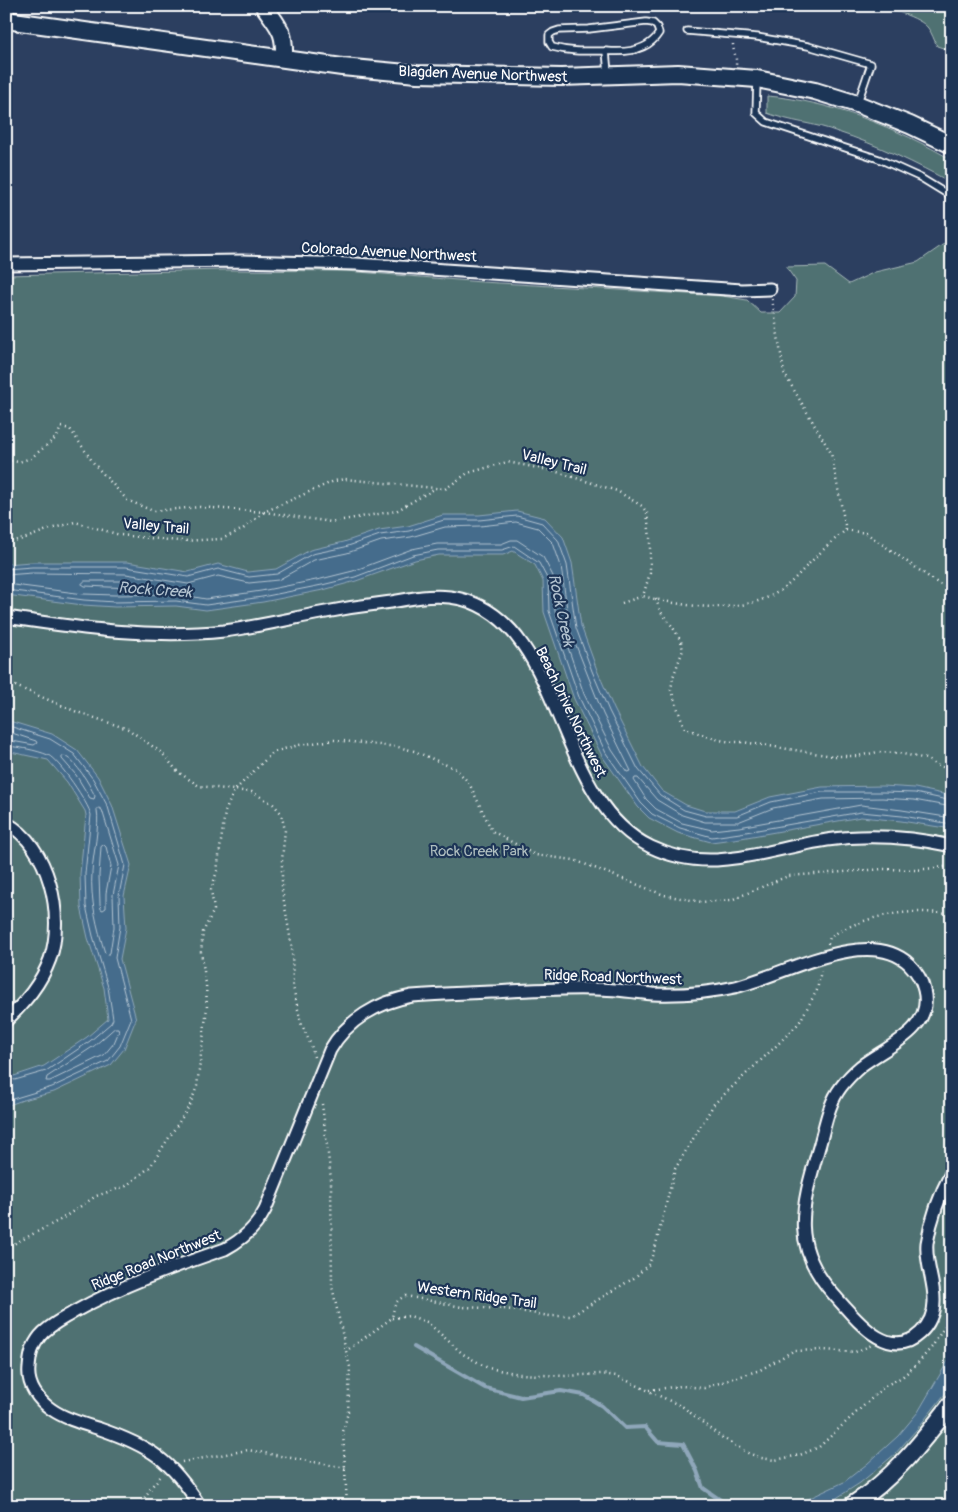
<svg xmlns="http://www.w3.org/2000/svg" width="958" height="1512" font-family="Pangolin,sans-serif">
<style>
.green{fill:#4f7172;stroke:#a7b8b8}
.water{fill:#446c8c;stroke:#8fa7ba}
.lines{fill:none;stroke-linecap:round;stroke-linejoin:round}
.shore{stroke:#b4c4d1;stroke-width:1}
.stream{stroke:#8fa7ba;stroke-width:4}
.lane-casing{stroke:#fff;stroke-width:9}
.street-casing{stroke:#fff;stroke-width:15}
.secondary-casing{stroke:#fff;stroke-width:20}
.path{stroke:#fff;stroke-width:2.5;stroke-dasharray:1 4;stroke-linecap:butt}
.lane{stroke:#1d3557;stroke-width:5.5}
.street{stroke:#1d3557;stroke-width:11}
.secondary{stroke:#1d3557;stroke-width:16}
.labels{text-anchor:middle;stroke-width:4.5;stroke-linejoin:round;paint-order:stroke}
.street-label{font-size:15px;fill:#fff;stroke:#1d3557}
.park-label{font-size:15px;fill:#b0bfc0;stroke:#1d3557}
.water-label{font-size:16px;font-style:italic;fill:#b4c4d1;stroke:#1d3557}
</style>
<rect width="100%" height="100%" fill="#2c3f60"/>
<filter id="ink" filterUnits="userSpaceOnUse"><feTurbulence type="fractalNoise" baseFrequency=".02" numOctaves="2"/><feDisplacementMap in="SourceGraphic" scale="10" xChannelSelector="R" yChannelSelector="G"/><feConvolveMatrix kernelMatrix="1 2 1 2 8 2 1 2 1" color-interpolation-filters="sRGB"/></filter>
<g filter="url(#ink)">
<path class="green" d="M874,6h78v37l-6,6 -9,-3c-3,-6 -5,-13 -9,-18 -8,-11 -41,-20 -54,-22z
M767,96c60,4 133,33 185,64v23c-37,-20 -74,-38 -114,-51 -23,-9 -48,-10 -71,-19z
M951,239l1,1150 -62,78 -55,39h-829v-1231l219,-5 121,1 136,11 240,14 25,4 14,13h19l15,-16 1,-16 -10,-14 39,-1 24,18 26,-12 43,-10z
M952,1417v89h-83c33,-24 57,-57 83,-89z"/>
<path class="water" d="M517,511l28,7 18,19 9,26 9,63 16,44 17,39 29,58 19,24 24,14 19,6h30l35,-14 52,-10 61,-1 32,2 37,8v33l-51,-8 -40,-4 -120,21 -30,4 -33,-9 -29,-15 -11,-11 -36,-51 -28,-57 -30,-87 -1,-31 -8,-16 -22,-14 -10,4h-64l-24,5 -59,21 -33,9 -60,12 -57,8 -30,-4 -61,1 -32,-2 -77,-10v-31l25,-2h96l61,10 30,-8 30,8 28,-3 34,-19 34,-8 35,-12 29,-4 35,-11h36z
M6,720l46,14 25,16 21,27 14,28 19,60 -7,31 2,32 -6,31 16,60 -12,30 -13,16 -57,27 -31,8 -17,6v-32l3,-1 5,3 30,-10 43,-29 21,-18 -4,-31 -16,-50 -7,-31 -1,-33 6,-59 -1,-4 -18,-29 -19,-22 -42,-9z
M952,1354v31l-35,44 -22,25 -35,29 -36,23h-31l51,-24 23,-18 31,-28 20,-24z"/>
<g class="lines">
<path class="shore" d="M6,569l26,-2h94l62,10 30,-8 31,8 28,-3 35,-20 33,-7 35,-12 29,-4 35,-11h35l38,-4 25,7 16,17 9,25 9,63 16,43 17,40 29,58 22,26 24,15 22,6h31l34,-14 51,-10h61l32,1 37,8
M6,575l26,-2 94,1 62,10 30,-8 31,7 29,-3 36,-20 33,-7 34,-12 30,-4 34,-10 35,-1 36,-4 22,6 15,15 8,23 9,64 33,84 28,57 -4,1 -15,-22 -28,-56 -29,-84 -2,-34 -10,-19 -26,-17h-6l-10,4h-64l-25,5 -59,22 -32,8 -60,12 -55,8 -29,-5 -62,1 -31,-1 -78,-10
M85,581h40l8,2 1,2 -2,3 -47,-2 -3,-2z
M6,590l78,10 31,2 61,-1 30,4 56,-8 60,-12 33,-8 58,-22 25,-5h64l12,-4 25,17 9,17 1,31 30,86 27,56 35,50 11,11 28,14 32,9 28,-4 121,-21 41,4 50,8
M6,725l44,14 24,15 19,25 15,28 17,58 -6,30 1,32 -5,31 16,61 -11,27 -12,15 -56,26 -46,14
M6,731l30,10 1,2 -3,2 -28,-5
M6,746c13,1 30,4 42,9 11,5 41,49 43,60l-6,59 1,32 7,30 15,51 5,32 -2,4 -21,18 -44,30 -31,9 -9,-2
M65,756c13,8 23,26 30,40l-1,3 -4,-1 -14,-23 -14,-16v-3z
M952,807l-38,-7 -32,-2 -59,1 -50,9 -35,14h-33l-23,-7 -25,-15 -19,-22h-3l-1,2 12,19 10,10 26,14 30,7 27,-3 122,-22 41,5 50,8
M99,808l3,2 17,55 -6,30 1,32 -4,26 -3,2 -2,-2c-8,-26 -15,-53 -13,-81 1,-18 8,-46 5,-62z
M104,845l2,2 5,19 -5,27v15l-3,2 -2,-1 -1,-5 -1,-29 2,-28z
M115,1028h3l1,3 -5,12 -10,12 -54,26h-4l1,-4 47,-31z"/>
<path class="stream" d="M414,1347l71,41 36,9 40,-6 23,4 18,11 23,22 20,-1 13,15 25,2 14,27 6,17 26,18"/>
<g class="lane-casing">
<path id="lane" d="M687,31l70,6 51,9 63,18 -13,38
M606,51c20,2 42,0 53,-18l-2,-6 -4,-4 -7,-1 -57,7 -30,1 -6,2 -4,3v7l3,5c18,5 36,4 54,4l2,22
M757,81l-1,32 10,9 113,37 42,19 31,19"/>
</g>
<g class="street-casing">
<path id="street" d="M6,264l236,-3 114,3 386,26 28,-1
M6,617c73,11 144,22 218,14 30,-4 61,-11 91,-17 25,-5 50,-9 76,-12 23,-4 47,-9 70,-3 105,27 91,201 190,248 60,29 115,2 176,-7 41,-6 84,-3 125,6
M6,823c43,22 59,93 44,136 -9,25 -25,43 -44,62
M200,1506c-29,-46 -50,-60 -100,-77 -16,-5 -35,-10 -49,-20 -13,-9 -24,-24 -22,-41 1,-13 3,-22 11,-32 9,-11 23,-17 34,-24 48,-27 99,-45 151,-63 17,-9 31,-21 40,-39l65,-160c17,-30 48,-48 82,-54 27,-2 55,-3 82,-4 34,-2 67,-4 101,-3 19,0 39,3 58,5 28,1 55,-1 82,-7 47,-11 132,-62 174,-23 7,7 13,16 15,26 10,40 -37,56 -63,76 -7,6 -14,13 -20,21 -13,17 -16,40 -22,60 -17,59 -30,99 16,149 20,22 53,67 85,37 9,-8 14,-20 14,-31 1,-20 -9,-38 -7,-59 4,-25 13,-49 25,-72"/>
</g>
<g class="secondary-casing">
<path id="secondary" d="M264,6c16,23 21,25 20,53
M6,20l336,47 75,7 144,3 117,-4 79,6 58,12 42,13 53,21 42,20
M851,1506c41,-26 72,-65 101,-103"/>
</g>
<path class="path" d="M733,44c0,8 4,12 3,21
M772,299l12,74 47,80 15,77
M6,460l13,2 12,-4 26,-21 4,-10 9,2 25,36 32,35 26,11 47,-4 64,5 67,10 65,-11 38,-22
M6,542l18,-3 23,-9 28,-8 45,13 59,6 43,-2 21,-10 21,-17 70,-31 11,-2 100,10 23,-16 39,-11 47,9 63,20 25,15 5,7 3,25v35l-7,23c41,11 100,20 138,-6 7,-4 14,-12 20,-18 14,-15 29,-29 45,-42l20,3 73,51 13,6
M656,599l4,12 12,15 9,15 2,9 -10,27 -2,13 14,39c22,6 34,14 58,13l90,14h25l20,-4 20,1 29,6 9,6 16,5
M622,603l21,-7
M6,682l71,30 51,17 34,24 16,19 21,14 53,6 21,12 8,9 4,17 -3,30v30l10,58 1,39 8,36 10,22 3,12
M828,944l2,-7c34,-22 82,-30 122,-22
M322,1104l9,75 1,107 14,65
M6,1248l54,-28 36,-24 30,-10 24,-19 40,-62 7,-19 10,-78 -1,-24 -5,-32 2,-20 11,-22 -3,-20 6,-19 8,-59 9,-21 39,-39 26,-7 35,-5 64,7 16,4 42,18 13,14 23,48 43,24 39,5 90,35 38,7 29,-2 57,-24 96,-7 32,1 36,-4
M392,1318l18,-2 17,6 36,32 25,14 32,6 44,2 37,-2 16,2 66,31 38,30 27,16 13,5 14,2 25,-5 19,-8 66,-61 17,-9 14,-12 16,-18 20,-33
M649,1390l32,-4 23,2 56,-18 33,-19 30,-1 32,2 17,-7
M182,1462l66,-12 98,18
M139,1506l14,-21 9,-10
M347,1506l-4,-74 5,-20 2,-45 -4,-16 46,-33c2,-12 3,-18 14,-22l56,11 44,2 44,7h21l63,-38 15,-14 6,-16 20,-79 39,-65 61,-57 24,-24 18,-33 4,-19"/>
<use href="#lane" class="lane"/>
<use href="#street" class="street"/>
<use href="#secondary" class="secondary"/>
</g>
</g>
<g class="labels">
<g class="street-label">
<text transform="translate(483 74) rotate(2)" y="5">Blagden Avenue Northwest</text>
<text transform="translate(389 252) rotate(3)" y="5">Colorado Avenue Northwest</text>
<text transform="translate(554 462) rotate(14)" y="5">Valley Trail</text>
<text transform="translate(156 526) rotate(5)" y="5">Valley Trail</text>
<text transform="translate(571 712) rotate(64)" y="5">Beach Drive Northwest</text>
<text transform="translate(613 977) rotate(2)" y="5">Ridge Road Northwest</text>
<text transform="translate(156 1260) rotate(-22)" y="5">Ridge Road Northwest</text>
<text transform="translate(477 1295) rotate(8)" y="5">Western Ridge Trail</text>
</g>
<g class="park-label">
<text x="479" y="856">Rock Creek Park</text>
</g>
<g class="water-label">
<text transform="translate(155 589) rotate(4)" y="6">Rock Creek</text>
<text transform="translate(562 610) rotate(78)" y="6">Rock Creek</text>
</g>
</g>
<rect width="958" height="1512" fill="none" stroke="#1d3557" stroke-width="25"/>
<rect x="12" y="12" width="933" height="1487" fill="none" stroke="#fff" stroke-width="2" filter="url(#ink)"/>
</svg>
